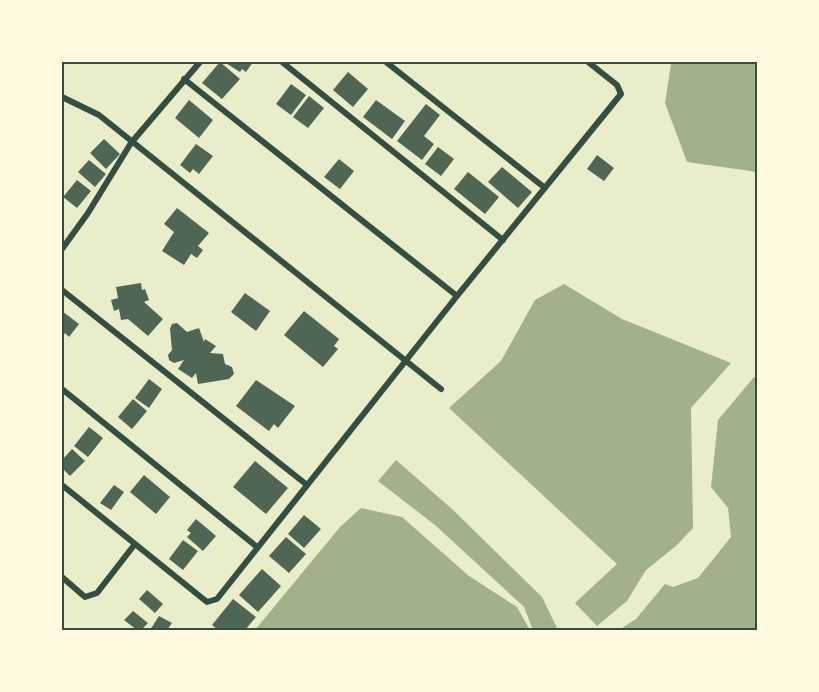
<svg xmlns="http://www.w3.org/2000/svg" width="819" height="692" font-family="'Playfair Display',serif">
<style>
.water{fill:#a3b18a}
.building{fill:#4f6655}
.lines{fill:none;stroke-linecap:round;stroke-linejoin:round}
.minor{stroke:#344e41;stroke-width:6}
.neatline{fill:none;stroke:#344e41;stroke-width:2}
</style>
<rect width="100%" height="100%" fill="#e9edc9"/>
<path class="water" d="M667,62h90v110l-70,-10 -22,-59 6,-39z
M564,284l58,35 109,44 -40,45 2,120 -17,18 -30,24 -19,31 -30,25 -22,-23 42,-39 -168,-156 52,-47 34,-61z
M754,377l4,2 -1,251h-138l17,-11 29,-35 8,3 25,-9 33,-41 -3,-29 -17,-21 7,-67z
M396,460l56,49 90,88 16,33h-25l-9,-23 -89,-82 -57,-44z
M361,508l41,9 67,59 48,31 13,23h-275l85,-103z"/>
<path class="building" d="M220,62l20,17 -18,20 -20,-16z
M224,62h29l-7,10 -4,-3 -2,3z
M348,72l20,17 -15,18 -20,-17z
M291,84l15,11 -15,20 -15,-11z
M309,96l15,12 -16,20 -15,-11z
M189,100l24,20 -14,18 -24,-20z
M376,100l29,21 -13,18 -29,-22z
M426,104l14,11 -16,21 10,8 -12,16 -25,-19z
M104,139l16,15 -14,15 -16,-16z
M196,144l17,12 -14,18 -6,-5 -3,4 -10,-8z
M438,147l16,12 -13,17 -16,-12z
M597,155l17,13 -10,13 -17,-12z
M339,159l15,12 -14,18 -16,-12z
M89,160l17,14 -11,13 -17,-15z
M502,167l30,25 -14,16 -30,-26z
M468,172l31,25 -14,17 -31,-25z
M77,180l14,11 -14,17 -14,-11z
M177,208l32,25 -11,13 5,4 -6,8 -6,-4 -7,11 -22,-14 12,-19 -10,-8z
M141,283l1,7 3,-1 4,11 -5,2 19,17 -15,17 -20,-17 -7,1 -2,-11 -5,2 -3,-11 7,-2 -2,-11z
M245,293l25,18 -14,20 -25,-19z
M62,311l17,13 -10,13 -4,-4 -3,5z
M304,311l35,28 -5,7 4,3 -15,18 -39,-32z
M177,323l10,9 12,-4 5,14 1,-3 11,7 -6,7 13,1 2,10 7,3 2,7 -5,5 -31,5 -2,-11 -4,5 -14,-9 6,-9 -10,3 -5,-3 -1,-5 4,-5 -2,-21 2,-5z
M149,379l13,10 -13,19 -14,-10z
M256,380l39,26 -17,22 -4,-4 -5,7 -33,-25z
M133,399l14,12 -15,18 -14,-12z
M89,427l14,11 -15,19 -14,-11z
M72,449l13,12 -15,15 -8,-8v-8z
M255,461l33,27 -22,26 -33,-27z
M144,475l26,22 -14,17 -26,-22z
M114,485l10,7 -13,18 -11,-7z
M304,515l17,14 -17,19 -16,-14z
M196,519l20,17 -13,15 -16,-14 4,-4 -4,-3z
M286,537l20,17 -17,19 -20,-17z
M183,540l15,11 -15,19 -14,-11z
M262,569l19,17 -23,26 -19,-17z
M147,590l16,14 -8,9 -16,-14z
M233,599l23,18 -11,13h-27l-6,-5z
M133,611l15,12 -7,7h-4l-13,-10z
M159,616l13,7 -5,7h-17z"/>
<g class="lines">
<path class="minor" d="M282,62l221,178
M386,62l159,126
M184,79l273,217
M62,97l37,18 342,274
M62,249l26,-36 43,-70 69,-81
M62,290l245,195
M62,389l195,158
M62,485l145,117 10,-3 240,-303 164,-202 -4,-9 -29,-23
M62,577l23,20 12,-4 38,-49"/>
</g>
<rect width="819" height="692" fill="none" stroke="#fefae0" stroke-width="126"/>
<rect x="63" y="63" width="693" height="566" class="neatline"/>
</svg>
